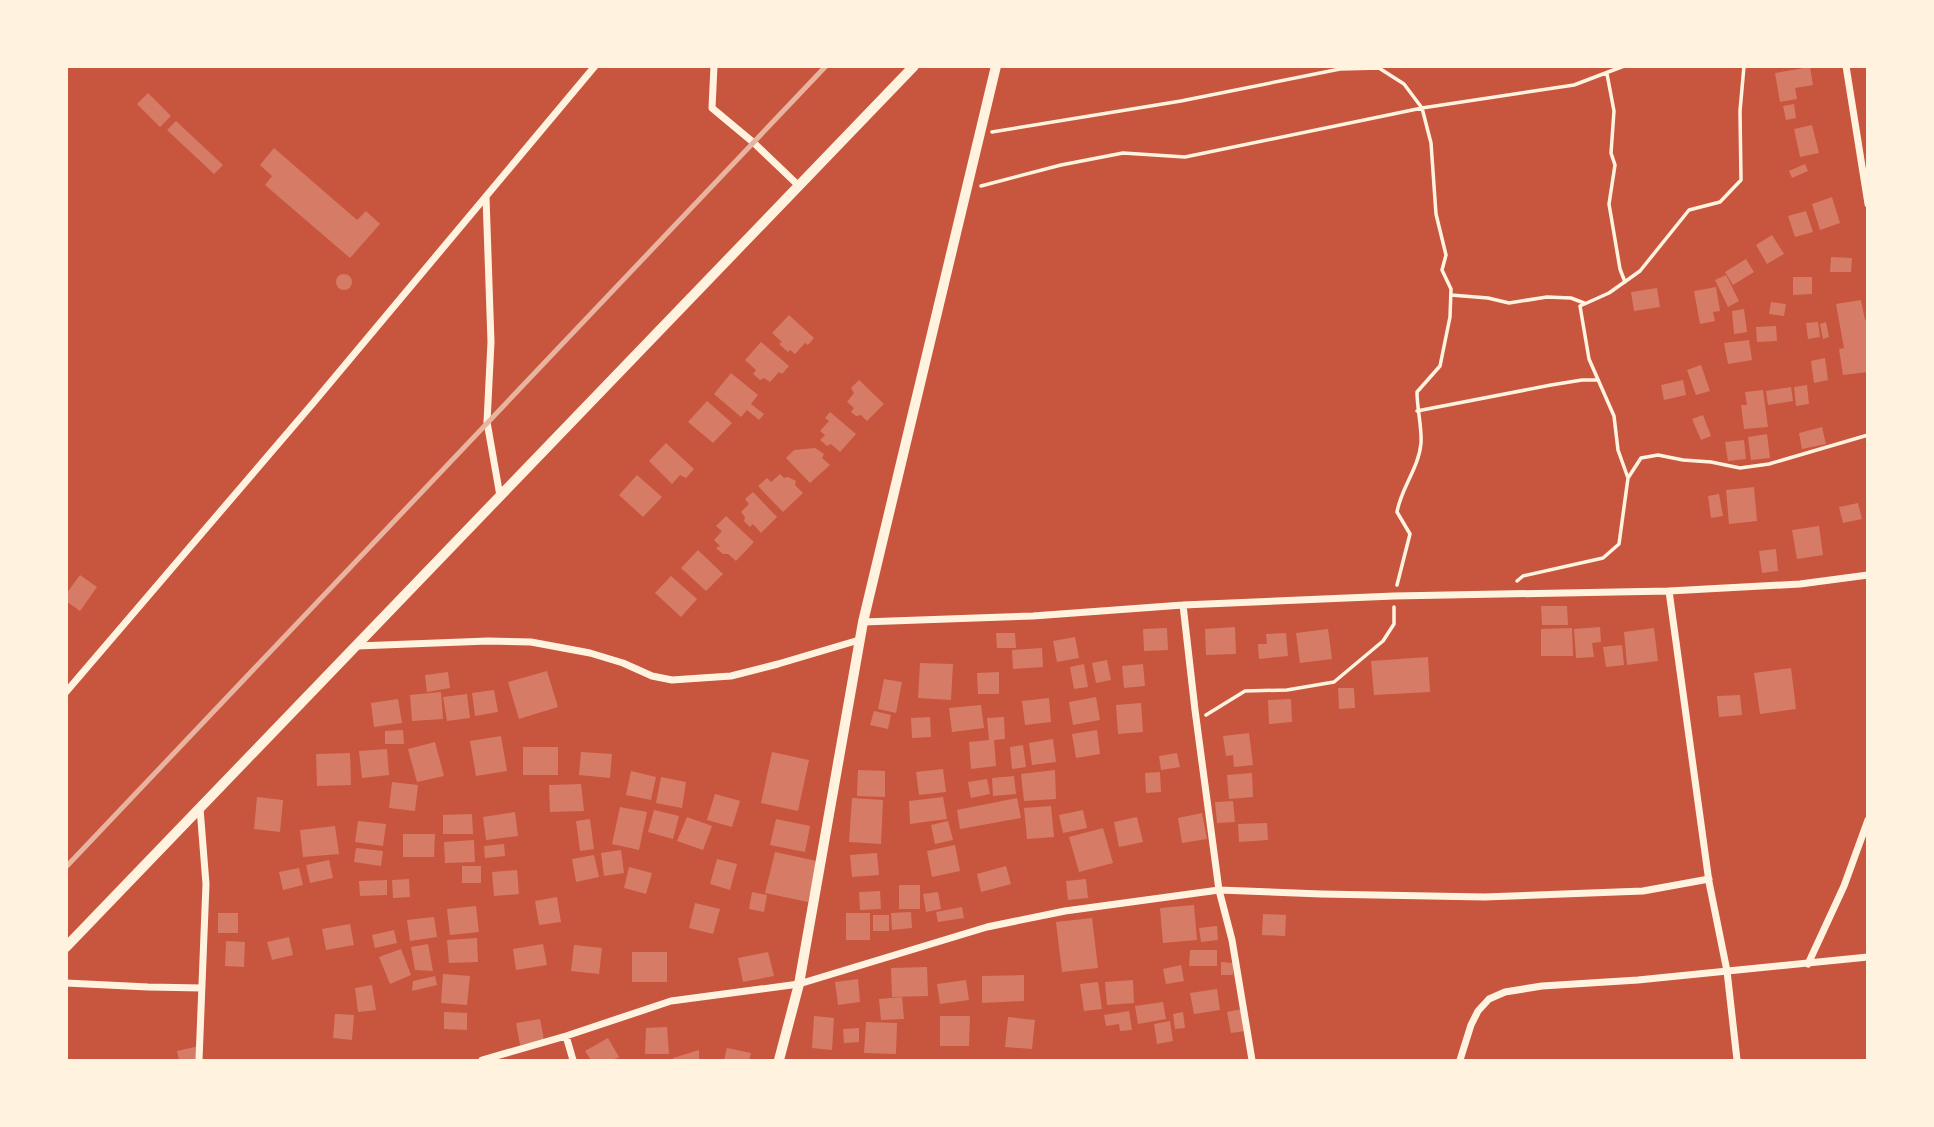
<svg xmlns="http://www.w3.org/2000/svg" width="1934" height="1127" font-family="Ubuntu,sans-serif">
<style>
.building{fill:#d67c66}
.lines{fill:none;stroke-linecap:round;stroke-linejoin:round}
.path{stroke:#fff3e0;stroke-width:3.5}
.minor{stroke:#fff3e0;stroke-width:7}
.tertiary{stroke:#fff3e0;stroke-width:10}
.rail{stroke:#e9b49f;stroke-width:5}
</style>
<rect width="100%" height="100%" fill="#c8553d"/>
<path class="building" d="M1810,67l3,18 -18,3 2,11 -17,3 -5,-29z
M148,93l23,23 -11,11 -23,-23z
M1794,104l2,14 -10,2 -3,-14z
M176,121l47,44 -9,9 -47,-44z
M1812,125l7,28 -19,4 -6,-28z
M274,148l83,72 9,-9 14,13 -30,34 -85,-73 7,-9 -12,-11z
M1805,164l3,7 -16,7 -3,-7z
M1832,197l8,26 -20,7 -8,-26z
M1806,211l7,21 -18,5 -7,-21z
M1772,235l12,19 -17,10 -11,-19z
M1831,257l21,1 -1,14h-21z
M1746,259l8,13 -21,13 -8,-13z
M336 282a8 8 0 1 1 16 0a8 8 0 1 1-16 0Z
M1726,275l13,26 -11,6 -13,-27z
M1793,277h19v17l-19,1z
M1716,287l4,24 -7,1 2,9 -15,3 -6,-33z
M1657,288l3,19 -26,4 -3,-19z
M1861,300l4,20 3,-1v53l-25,3 -4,-26 5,-1 -8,-44z
M1771,302l15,2 -2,12 -15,-2z
M1744,309l3,23 -13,2 -2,-23z
M789,315l25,23 -6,7 -3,-2 -10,11 -5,-4 -2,2 -9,-8 3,-2 -10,-9z
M1818,322l2,15 -12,2 -2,-16z
M1826,322l3,15 -6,2 -3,-15z
M1776,326l1,15 -20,1 -1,-15z
M1749,340l3,20 -24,4 -4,-21z
M761,342l28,24 -7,8 -3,-2 -9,10 -6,-4 -4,2 -7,-6 3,-4 -11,-10z
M1825,358l3,22 -14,3 -3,-22z
M1701,365l9,26 -14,4 -9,-25z
M731,373l27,22 -7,9 13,10 -5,6 -12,-10 -6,7 -27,-23z
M859,380l25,24 -17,17 -6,-6 -5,1 -5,-4 3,-4 -7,-6 7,-9 -3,-5z
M1683,380l3,15 -22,5 -3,-15z
M1807,385l2,19 -13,2 -2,-19z
M1791,387l2,14 -25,4 -2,-14z
M1763,390l5,37 -24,2 -3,-24h6l-2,-13z
M707,401l25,22 -19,20 -25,-21z
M830,412l26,22 -16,18 -9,-8 -4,2 -7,-6 5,-5 -5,-4 9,-10 -4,-3z
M1703,415l8,21 -10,4 -9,-21z
M1822,427l4,17 -24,5 -3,-16z
M1767,434l3,24 -19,2 -3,-23z
M1744,440l2,19 -18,2 -3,-19z
M666,443l28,26 -8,9 -6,-3 -8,9 -23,-23z
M815,448l9,6 -2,4 8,7 -20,18 -24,-25 8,-8z
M780,474l4,4 4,-1 8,4 -1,4 8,8 -20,19 -25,-26 9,-8 4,4z
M637,475l25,22 -19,20 -24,-22z
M1754,487l3,34 -28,3 -3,-34z
M753,492l24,25 -16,16 -8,-9 -3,3 -6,-6 1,-4 -4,-5 8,-8 -4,-5z
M1719,494l4,22 -12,2 -3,-22z
M1858,503l4,16 -19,4 -4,-16z
M726,516l28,26 -18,19 -8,-7h-5l-7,-6 4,-2 -6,-6 8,-9 -6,-5z
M1819,526l4,29 -26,4 -5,-29z
M1776,549l2,22 -16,2 -3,-22z
M698,550l25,24 -17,17 -25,-23z
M80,575l17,12 -17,24 -14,-10v-7z
M671,576l26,23 -16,18 -26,-24z
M1541,606h26l1,19h-26z
M1235,627l1,27 -30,1 -1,-26z
M1600,627l1,15 -9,1 2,14 -18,1 -2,-29z
M1167,628l1,22 -24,1 -1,-22z
M1572,628l1,28h-32v-27z
M1654,628l4,33 -31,4 -3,-33z
M1328,629l4,30 -32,4 -4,-30z
M996,633h19l1,15h-19z
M1286,633l2,23 -29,3 -1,-15h9l-1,-10z
M1075,637l4,21 -22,4 -4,-21z
M1622,645l2,20 -18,2 -3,-20z
M1042,648l1,19 -30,2 -1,-19z
M1428,657l2,35 -56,3 -3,-34z
M1107,660l4,20 -15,3 -4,-20z
M920,663l33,1 -2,36 -33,-2z
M1084,664l4,23 -14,2 -4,-22z
M1143,664l2,22 -21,2 -2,-22z
M1791,668l5,41 -36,5 -6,-41z
M547,671l11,36 -39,12 -11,-37z
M448,672l2,16 -23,4 -2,-17z
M999,672v22h-21l-1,-21z
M884,679l18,3 -6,31 -18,-4z
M1338,688h16l1,20 -16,1z
M494,690l4,22 -23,4 -3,-23z
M441,692l2,27 -31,2 -2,-26z
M467,694l3,24 -23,3 -4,-24z
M1740,695l2,20 -23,2 -2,-21z
M1096,697l4,23 -27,5 -4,-23z
M1049,698l2,24 -26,3 -3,-24z
M398,699l4,24 -28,4 -3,-24z
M1291,699l1,23 -23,2 -1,-24z
M1141,703l2,29 -25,2 -2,-29z
M981,705l3,23 -32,4 -3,-24z
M874,711l17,4 -3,14 -18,-4z
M930,717l1,20 -19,1 -1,-20z
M1004,717l1,22 -11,1 2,26 -25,3 -2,-27 20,-2 -2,-22z
M403,730l1,14h-19v-13z
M1097,730l3,24 -24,4 -4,-24z
M1249,733l4,32 -19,2 -1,-12 -7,1 -3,-20z
M501,736l6,35 -31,5 -6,-35z
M1053,739l3,23 -24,3 -3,-22z
M435,742l9,34 -27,6 -9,-33z
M1023,745l3,22 -14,2 -2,-22z
M523,747h35v28h-35z
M387,749l2,26 -27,3 -3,-27z
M581,752l31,2 -2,24 -31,-3z
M772,752l37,8 -11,51 -37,-8z
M350,753l1,32 -34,1 -1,-32z
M1177,753l3,14 -19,3 -2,-14z
M943,769l3,23 -27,3 -3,-23z
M858,770l27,1v26l-28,-1z
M1055,770l1,29 -32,2 -3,-27z
M631,771l25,6 -5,23 -25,-5z
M1160,772l1,20 -15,1 -1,-20z
M1252,773l1,24 -24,2 -2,-24z
M1014,776l2,18 -23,2 -1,-18z
M661,777l25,5 -4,26 -26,-5z
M987,779l3,15 -19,4 -3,-16z
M392,782l26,3 -3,26 -26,-3z
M581,784l3,27 -34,1 -1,-27z
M715,794l25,7 -8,26 -25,-7z
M257,797l26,3 -3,32 -26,-3z
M943,797l4,22 -37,5 -1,-23z
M852,798l31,2 -2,44 -32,-2z
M1017,798l4,20 -61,11 -3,-19z
M1233,801l2,21 -18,1 -2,-21z
M1051,806l3,31 -27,2 -3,-31z
M620,807l27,5 -8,38 -27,-6z
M654,810l25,6 -6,23 -25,-7z
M1083,810l4,18 -24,5 -4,-18z
M515,812l3,24 -32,4 -3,-23z
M1202,813l5,26 -25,4 -4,-25z
M472,814l1,20h-30v-19z
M687,817l25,9 -9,24 -26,-9z
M1137,817l6,25 -24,5 -5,-25z
M590,819l4,30 -14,2 -4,-30z
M776,819l34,7 -5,26 -35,-7z
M358,821l28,3 -3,22 -28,-4z
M948,821l5,19 -18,4 -4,-19z
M1267,823l1,17 -29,2 -1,-18z
M335,826l4,28 -36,3 -3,-27z
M1103,828l10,35 -34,9 -10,-35z
M403,834h32l-1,23h-31z
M474,840l1,22 -30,1 -1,-21z
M504,844l1,12 -20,2 -1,-12z
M955,845l5,26 -28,6 -5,-26z
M356,848l27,3 -2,15 -27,-4z
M621,850l3,23 -20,3 -3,-23z
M775,852l42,9 -9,41 -43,-9z
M877,853l2,22 -27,2 -2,-22z
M594,855l5,22 -23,5 -4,-23z
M717,859l20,5 -7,26 -20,-6z
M329,860l4,18 -23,5 -4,-18z
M462,866h19v17h-19z
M1006,866l5,18 -30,8 -4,-18z
M629,867l23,6 -6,21 -22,-6z
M299,868l4,17 -20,5 -4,-18z
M517,870l2,24 -25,2 -2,-24z
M409,879l1,18 -17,1 -1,-18z
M1086,879l2,19 -20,2 -2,-19z
M387,880v15l-27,1 -1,-15z
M899,885h21v24h-21z
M880,891l1,18 -21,1 -1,-18z
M752,892l15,3 -3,17 -15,-3z
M938,892l3,17 -15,3 -3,-18z
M557,897l4,25 -22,3 -4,-24z
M695,903l25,6 -7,25 -24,-6z
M1194,905l3,35 -34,3 -3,-35z
M476,906l3,26 -29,3 -3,-26z
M962,907l2,11 -26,4 -2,-10z
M911,912l1,16 -20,2 -1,-17z
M218,913h20v20h-20z
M846,913h24v27h-24z
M1263,914l23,1 -1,21 -23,-1z
M873,915h16v16h-16z
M434,917l3,20 -27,4 -3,-21z
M1092,918l6,50 -36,4 -6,-50z
M350,924l4,21 -28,5 -4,-21z
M1217,926l1,14 -17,2 -2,-14z
M394,930l3,13 -22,5 -3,-13z
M289,937l4,18 -21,5 -5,-18z
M477,938l1,24 -29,1 -2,-23z
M226,941l19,1 -1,25 -19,-1z
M428,944l5,27 -18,-1 -4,-23z
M543,944l4,21 -31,5 -3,-21z
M574,945l28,3 -3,26 -28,-3z
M401,949l10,26 -21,9 -11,-27z
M1190,950h27v16h-28z
M632,952h35v30h-35z
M768,952l6,24 -31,6 -5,-24z
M1221,962l12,1v12h-12z
M1181,965l3,16 -18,3 -3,-15z
M927,967l1,29 -36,1 -1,-29z
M443,974l27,2 -3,29 -26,-2z
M1024,975v26l-42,2v-27z
M435,976l2,9 -25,6 1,-10z
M858,979l2,23 -22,3 -3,-23z
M966,980l3,20 -29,4 -3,-20z
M1133,980l1,23 -27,2 -2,-23z
M1098,982l4,27 -18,2 -4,-27z
M372,985l4,25 -18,2 -3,-24z
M1217,989l3,21 -26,4 -4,-21z
M902,997l2,22 -23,1 -2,-21z
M1163,1002l3,17 -28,5 -3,-18z
M1241,1009l4,22 -14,2 -4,-21z
M1129,1011l3,19 -12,1 -1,-7 -13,2 -2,-11z
M444,1012l23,1v17l-23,-1z
M1183,1012l2,16 -10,1 -2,-15z
M335,1014l19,1 -2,25 -19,-2z
M814,1016l20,2 -2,32 -20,-2z
M940,1016h30l-1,30h-29z
M1008,1017l27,3 -3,29 -27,-2z
M540,1019l4,21 -24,5 -4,-22z
M1170,1021l3,20 -16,3 -3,-20z
M866,1022l31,1 -1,31 -32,-1z
M667,1027l2,27h-24l1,-26z
M859,1028v14l-15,1 -1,-14z
M608,1038l11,19 -7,3h-21l-6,-9z
M199,1046l3,14h-23l-2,-9z
M727,1048l24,5 -2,7h-25z
M699,1050v10h-26v-2z"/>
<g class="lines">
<path class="path" d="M1607,74l7,37 -3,42 4,12 -6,39 11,65 5,13
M992,132l189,-31 159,-32 39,-1 25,16 18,24 9,35 5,71 10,41 -4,15 9,19 -1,28 -10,49 -23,26c0,17 5,35 4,51 -2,25 -20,45 -24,69l13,22 -13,51
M981,186l80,-21 62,-12 62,4 237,-49 152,-23 50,-19
M1451,295l37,3 21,5 38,-6 24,1 13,5
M1417,411l134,-26 31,-5h16
M1628,478l-10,-28 -4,-34 -25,-57 -9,-53 29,-13 31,-22 49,-61 31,-8 21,-22 -1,-69 4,-45
M1517,581l6,-5 80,-18 16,-14 9,-66 13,-20 17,-3 25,5 28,2 29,6 29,-4 99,-29
M1206,715l39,-24 42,-1 47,-8 49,-41 11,-17v-17"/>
<path class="minor" d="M714,66l-2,42 42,35 45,43
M1846,66l22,138
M486,197l5,145 -4,80 13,74
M1669,591l40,291 18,89 10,89
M1183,605l12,105 24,180 13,50 20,120
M863,622l170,-6 150,-11 211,-9 275,-5 131,-7 68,-9
M357,646l131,-5 43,1 59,11 33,10 29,13 20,4 59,-4 47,-12 81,-24
M66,692l248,-290 281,-336
M1808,964l36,-78 24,-66
M66,983l82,4 54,1
M566,1036l7,24
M199,1060l7,-176 -6,-76
M482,1060l84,-24 105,-35 128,-17 188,-57 78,-16 154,-21 102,4 163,3 159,-6 66,-12
M1460,1060l11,-35 7,-14 11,-12 16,-7 37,-6 96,-6 230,-23"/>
<path class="tertiary" d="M66,947l848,-881
M779,1060l20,-76 64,-362 133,-556"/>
<path class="rail" d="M66,867l760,-801"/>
</g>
<rect width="1934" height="1127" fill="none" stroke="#fff3e0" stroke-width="136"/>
</svg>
